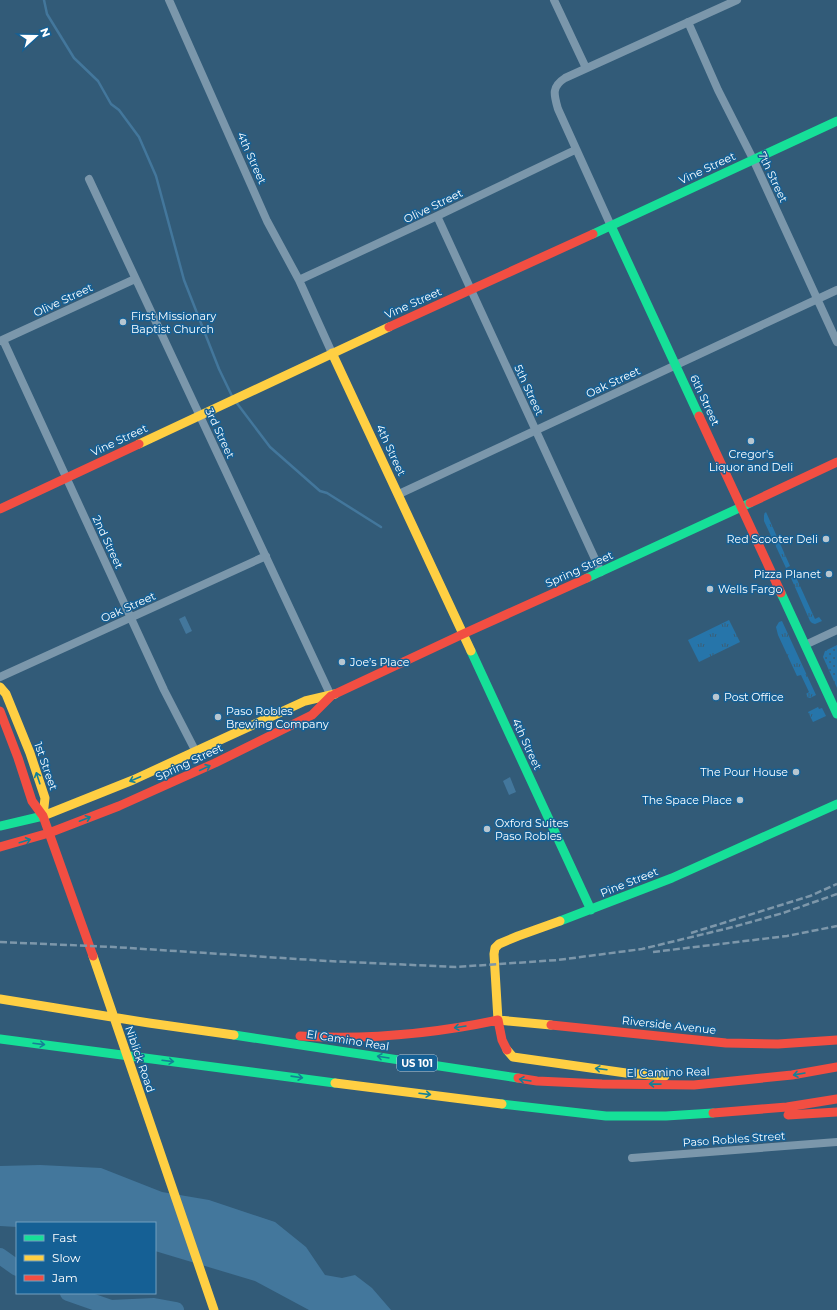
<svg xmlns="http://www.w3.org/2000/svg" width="837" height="1310" font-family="Montserrat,sans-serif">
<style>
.grass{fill:url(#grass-tufts)}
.park{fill:url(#park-dots)}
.water{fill:#43779c}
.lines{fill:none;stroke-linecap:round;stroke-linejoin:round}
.stream{stroke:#43779c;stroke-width:2.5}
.river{stroke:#43779c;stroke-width:16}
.street{stroke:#7b97ab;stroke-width:8}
.fast{stroke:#16e098;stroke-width:9}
.slow{stroke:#ffcf43;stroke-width:9}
.jam{stroke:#f24e42;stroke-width:9}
.rail{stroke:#7d97aa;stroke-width:2.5;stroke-dasharray:7 3;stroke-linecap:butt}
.oneway{stroke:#158096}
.poi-dot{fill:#b7c6d0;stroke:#156095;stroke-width:1.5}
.labels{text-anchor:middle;stroke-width:3;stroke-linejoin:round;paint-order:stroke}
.shield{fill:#156095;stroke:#b9cfdf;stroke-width:1}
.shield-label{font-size:10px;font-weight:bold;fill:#fff}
.street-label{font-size:11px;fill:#fff;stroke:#156095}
.poi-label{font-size:11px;fill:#fff;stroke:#156095;text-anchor:start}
</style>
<defs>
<pattern id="grass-tufts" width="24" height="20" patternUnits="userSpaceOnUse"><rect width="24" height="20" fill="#2675aa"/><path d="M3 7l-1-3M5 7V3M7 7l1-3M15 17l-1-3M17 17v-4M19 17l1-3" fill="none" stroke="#3b5e76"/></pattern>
<pattern id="park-dots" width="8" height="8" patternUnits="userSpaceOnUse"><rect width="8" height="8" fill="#2675aa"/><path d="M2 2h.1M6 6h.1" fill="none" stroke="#3b5e76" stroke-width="1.8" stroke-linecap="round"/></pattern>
</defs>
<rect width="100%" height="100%" fill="#325b78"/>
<path class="grass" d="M766,512l24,54 -4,2 -22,-47v-7z
M795,575l20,44 4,-2 3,4 -7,3 -3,-1 -2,-2 -19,-43z
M729,620l11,22 -41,20 -11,-22z
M782,621l34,74 -6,3 -3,-1 -1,-3 3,-2 -8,-17 -4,1 -19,-41 -2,-8 3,-5z
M818,707l1,2 3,-1 4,8 -13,6 -5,-10z"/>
<path class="park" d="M837,645v43l-14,-31 2,-6z"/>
<path class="water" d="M185,616l7,15 -6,3 -7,-15z
M510,777l6,15 -7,3 -6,-14z
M40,1165l61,3 61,24 47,8 66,22 31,25 19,28 17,3 13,-3 17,13 19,22h-82l-54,-29 -100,-30v-28h-138v4l-17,-1v-60z"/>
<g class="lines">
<path class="stream" d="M44,0l3,14 27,44 24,23 13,23 8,6 20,27 17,39 28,104 35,89 13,27
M236,402l34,45 50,44 7,2 54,34"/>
<path class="river" d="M0,1256l17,12
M68,1293l43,15 43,-2 22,4"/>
<path class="street" d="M169,0l98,221 32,59 33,73
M554,0l32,68
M688,22l30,68 35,69 84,183
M89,179l242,517
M437,216l164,356
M611,226l-53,-117c-4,-14 -7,-22 7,-31l172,-78
M299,280l138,-64 138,-66
M3,340l161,350 32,62
M0,341l135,-62
M399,494l438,-204
M805,645l32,-15
M0,677l266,-121
M632,1158l205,-16"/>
<path class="fast" d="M611,226l88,190
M593,234l244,-113
M587,578l163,-75
M781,593l56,121
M471,651l120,259
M0,826l43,-10
M560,921l112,-43 165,-74
M234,1035l284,43
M0,1039l335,44
M502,1104l104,12h60l47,-3"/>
<path class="slow" d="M332,353l139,298
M139,444l250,-117
M0,687l6,7 24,59 15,45 -2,18
M43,816l90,-36 172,-79 30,-7
M93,956l121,354
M0,999l149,24 85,12
M551,1025l-53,-5 -4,-66 1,-6 4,-4 19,-8 42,-15
M507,1050l6,7 113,16 39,3
M335,1083l167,21"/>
<path class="jam" d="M389,327l204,-93
M699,416l82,177
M750,503l87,-41
M0,509l139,-65
M335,694l128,-60 124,-56
M0,711l18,47 14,43 11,15 50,140
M49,833l70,-27 96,-43 97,-48 19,-19
M0,847l49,-14
M551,1025l175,18 52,1 59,-4
M300,1036c67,4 132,-2 198,-16l4,20 5,10
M518,1078l19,3 65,3 92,1 98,-10 45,-8
M713,1113l74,-6 50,-8
M788,1115l49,-3"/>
<path class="rail" d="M691,933l119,-37 27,-12
M0,942l114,5 214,14 128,6 102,-7 84,-11 91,-22 50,-14 54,-19
M653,952l134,-16 50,-10"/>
</g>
<defs><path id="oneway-shaft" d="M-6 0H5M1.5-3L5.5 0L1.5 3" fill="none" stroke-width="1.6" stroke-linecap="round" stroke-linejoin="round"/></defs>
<g class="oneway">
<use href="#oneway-shaft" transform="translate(205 768) rotate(-25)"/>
<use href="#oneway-shaft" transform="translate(38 778) rotate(-108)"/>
<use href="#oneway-shaft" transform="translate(135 779) rotate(157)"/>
<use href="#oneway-shaft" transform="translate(85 819) rotate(-21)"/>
<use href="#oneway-shaft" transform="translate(25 841) rotate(-17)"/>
<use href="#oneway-shaft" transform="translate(460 1027) rotate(171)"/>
<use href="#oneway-shaft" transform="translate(39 1044) rotate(7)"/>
<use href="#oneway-shaft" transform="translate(383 1057) rotate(-171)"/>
<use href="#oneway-shaft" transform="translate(168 1061) rotate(7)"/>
<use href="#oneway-shaft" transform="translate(601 1069) rotate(-173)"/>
<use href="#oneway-shaft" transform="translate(799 1074) rotate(170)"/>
<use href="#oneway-shaft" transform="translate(297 1077) rotate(8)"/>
<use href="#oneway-shaft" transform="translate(525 1080) rotate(-171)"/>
<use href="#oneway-shaft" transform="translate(655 1084) rotate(-179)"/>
<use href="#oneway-shaft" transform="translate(425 1094) rotate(7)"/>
</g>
<g class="poi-dot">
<circle cx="123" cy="322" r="4"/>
<circle cx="751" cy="441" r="4"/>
<circle cx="826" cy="539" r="4"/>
<circle cx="829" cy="574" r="4"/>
<circle cx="710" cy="589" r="4"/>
<circle cx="342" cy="662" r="4"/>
<circle cx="716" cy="697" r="4"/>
<circle cx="218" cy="717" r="4"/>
<circle cx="796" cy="772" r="4"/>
<circle cx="740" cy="800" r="4"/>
<circle cx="487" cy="829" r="4"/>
</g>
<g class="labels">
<rect class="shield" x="397" y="1055" width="40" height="16" rx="3"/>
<g class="shield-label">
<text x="417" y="1067">US 101</text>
</g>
<g class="street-label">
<text transform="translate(252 158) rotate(66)" y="4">4th Street</text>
<text transform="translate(707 168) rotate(-25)" y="4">Vine Street</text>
<text transform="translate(773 177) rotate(65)" y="4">7th Street</text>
<text transform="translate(433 206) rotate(-26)" y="4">Olive Street</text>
<text transform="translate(63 300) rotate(-25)" y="4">Olive Street</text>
<text transform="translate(413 303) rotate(-24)" y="4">Vine Street</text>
<text transform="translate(613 382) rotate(-25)" y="4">Oak Street</text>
<text transform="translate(529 390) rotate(65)" y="4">5th Street</text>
<text transform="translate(705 400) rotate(65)" y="4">6th Street</text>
<text transform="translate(220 433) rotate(65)" y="4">3rd Street</text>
<text transform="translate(119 440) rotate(-25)" y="4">Vine Street</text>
<text transform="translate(391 450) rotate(65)" y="4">4th Street</text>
<text transform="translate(108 542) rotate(65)" y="4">2nd Street</text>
<text transform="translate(579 569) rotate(-24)" y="4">Spring Street</text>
<text transform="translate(128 607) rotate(-24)" y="4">Oak Street</text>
<text transform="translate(527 744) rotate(65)" y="4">4th Street</text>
<text transform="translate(189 762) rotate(-25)" y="4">Spring Street</text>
<text transform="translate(46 766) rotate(71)" y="4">1st Street</text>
<text transform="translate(629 882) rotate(-22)" y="4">Pine Street</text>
<text transform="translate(669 1025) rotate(6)" y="4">Riverside Avenue</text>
<text transform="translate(348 1040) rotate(9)" y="4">El Camino Real</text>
<text transform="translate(140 1059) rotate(71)" y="4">Niblick Road</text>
<text transform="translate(668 1072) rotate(-1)" y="4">El Camino Real</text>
<text transform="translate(734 1139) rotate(-4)" y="4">Paso Robles Street</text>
</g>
<g class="poi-label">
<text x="131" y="320">First Missionary<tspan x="131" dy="13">Baptist Church</tspan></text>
<text x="751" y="458" text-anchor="middle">Cregor's<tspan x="751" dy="13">Liquor and Deli</tspan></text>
<text x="818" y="543" text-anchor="end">Red Scooter Deli</text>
<text x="821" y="578" text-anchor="end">Pizza Planet</text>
<text x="718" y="593">Wells Fargo</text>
<text x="350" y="666">Joe’s Place</text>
<text x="724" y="701">Post Office</text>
<text x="226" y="715">Paso Robles<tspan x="226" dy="13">Brewing Company</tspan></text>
<text x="788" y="776" text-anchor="end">The Pour House</text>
<text x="732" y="804" text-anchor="end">The Space Place</text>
<text x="495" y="827">Oxford Suites<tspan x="495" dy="13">Paso Robles</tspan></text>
</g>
</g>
<rect x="16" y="1222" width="140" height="72" fill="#156095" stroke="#73a0bf"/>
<rect x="24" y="1235" width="20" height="6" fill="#16e098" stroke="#73a0bf"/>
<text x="52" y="1242" font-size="12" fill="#ffffff">Fast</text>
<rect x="24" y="1255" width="20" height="6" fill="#ffcf43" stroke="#73a0bf"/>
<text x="52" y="1262" font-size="12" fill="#ffffff">Slow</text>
<rect x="24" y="1275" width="20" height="6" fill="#f24e42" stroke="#73a0bf"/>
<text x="52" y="1282" font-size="12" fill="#ffffff">Jam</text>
<g transform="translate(36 36) rotate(69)" stroke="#156095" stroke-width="3" paint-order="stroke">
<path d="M0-3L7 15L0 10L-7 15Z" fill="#ffffff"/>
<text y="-6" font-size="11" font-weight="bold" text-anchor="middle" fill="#ffffff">N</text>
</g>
</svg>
